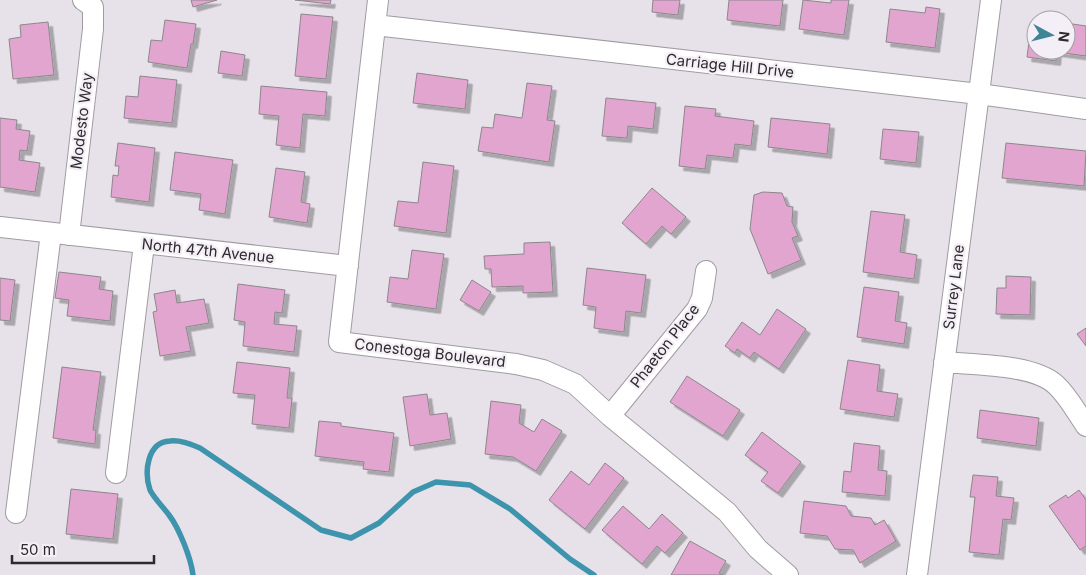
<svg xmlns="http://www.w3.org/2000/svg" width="1086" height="575" font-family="Inter,sans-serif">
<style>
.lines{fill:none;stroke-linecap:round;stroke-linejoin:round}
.stream{stroke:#3e94ac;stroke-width:5.5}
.building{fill:#e1a5cf;stroke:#8d878b;filter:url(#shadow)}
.minor-casing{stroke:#a09ba2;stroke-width:22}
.minor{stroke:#fff;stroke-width:20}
.labels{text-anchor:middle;stroke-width:4.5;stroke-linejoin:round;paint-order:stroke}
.street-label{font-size:15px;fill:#2c2a2c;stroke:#f4eff6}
</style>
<defs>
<filter id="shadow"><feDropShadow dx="4.5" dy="4.5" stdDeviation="0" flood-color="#0004"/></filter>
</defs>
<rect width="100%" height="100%" fill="#e7e2e9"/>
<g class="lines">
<path class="stream" d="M193,575c-2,-17 -14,-47 -24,-60 -6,-8 -15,-17 -19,-25 -6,-18 -3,-48 20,-49 11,-1 20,3 30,7l121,82 30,8 28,-15 34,-31 23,-10 34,3 40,24 60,50 24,16"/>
</g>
<path class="building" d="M191,0h26l-24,7z
M295,0h36l-1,4z
M653,0h27l-2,15 -26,-3z
M729,0h54l-3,26 -53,-6z
M803,0l28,3v-3h18l-5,35 -45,-6z
M926,7l14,2 -5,39 -49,-6 4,-33 35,4z
M301,14l32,3 -7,62 -31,-3z
M165,20l31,4 -3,20h-2l-4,24 -39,-6 3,-22 11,1z
M48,22l6,53 -41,4 -4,-40 12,-2 -1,-12z
M1066,23l20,3v30l-29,-4 -1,9 -29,-4 3,-23 6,1v15h30z
M221,51l24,4 -3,21 -24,-3z
M417,73l51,7 -3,29 -52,-6z
M140,76l37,4 -5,43 -48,-5 2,-22 12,1z
M527,83l25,3 -5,34 8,1 -6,41 -71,-11 4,-24 11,1 2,-14 27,4z
M261,86l66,6 -2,24 -22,-2 -3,34 -24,-3 3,-29 -20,-2z
M606,98l50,5 -3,26 -25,-3 -1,12 -25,-2z
M685,106l31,3 -1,7 39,5 -3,25 -16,-2 -2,14 -26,-3 -2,14 -26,-3z
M0,118l17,2 -1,9 14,2 -3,20 -7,-1 -1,10 21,3 -5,29 -35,-5z
M771,118l59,6 -3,30 -59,-7z
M883,129l36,3 -3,31 -36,-4z
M118,143l37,5 -6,54 -38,-5 2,-22 5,1 1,-10h-4z
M1006,143l80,8 -2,35 -82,-8z
M175,152l58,8 -8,54 -26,-4 2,-16 -31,-4z
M423,162l31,4 -8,67 -52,-7 4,-25 20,2z
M276,168l29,4 -4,30 9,2 -3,19 -38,-6z
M652,188l34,29 -15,17 -9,-8 -16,18 -24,-21z
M763,192l19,1 5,13 6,1 -1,15 6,14 -6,2 9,22 -33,14 -18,-45 4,-34z
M871,211l34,4 -5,37 17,3 -3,24 -51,-7z
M550,242l3,50 -30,1v-7l-31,1 -1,-18h-6l-1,-13 40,-2v-11z
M412,250l32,4 -8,55 -49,-7 3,-25 18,2z
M587,268l59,7 -5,38 -15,-2 -2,21 -30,-4 2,-21 -13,-2z
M59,272l42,5 -2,12 14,2 -3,30 -43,-5 2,-16 -14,-2z
M1006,276l25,1 -1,38 -34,-1 1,-26h9z
M0,278l15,2 -5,41 -10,-1z
M472,280l19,12 -12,19 -19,-11z
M238,284l47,6 -3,23 -7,-1 -1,12 23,2 -3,26 -51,-6 2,-24 -11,-2z
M864,287l35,5 -4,29 12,2 -3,21 -47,-7z
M175,290l2,13 27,-4 5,24 -23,4 5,24 -31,5 -7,-44 4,-1 -3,-17z
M777,309l29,20 -27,40 -25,-17 -4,6 -13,-9 -2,4 -10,-7 17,-24 18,13z
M1086,328v18l-9,-12z
M848,360l32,5 -3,26 21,3 -4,23 -54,-8z
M237,362l53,6 -3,30h5l-3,30 -37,-4 3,-29 -22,-2z
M62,367l39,5 -8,58h3l-1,14 -42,-6z
M687,376l53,34 -17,26 -53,-34z
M427,394l3,21 17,-2 4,26 -41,7 -7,-49z
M491,401l30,4 -2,18 15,9 8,-13 20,12 -26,40 -23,-14 -28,-3z
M980,410l59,8 -3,28 -59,-8z
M319,421l22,2v3l53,7 -5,39 -26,-3 1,-7 -49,-6z
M762,432l39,30 -23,31 -17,-12 7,-9 -23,-17z
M854,443l26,3 -2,24 9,1 -2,25 -43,-4 2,-21 7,1z
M605,463l19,15 -39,51 -36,-29 22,-29 18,14z
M973,475l25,2 -2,19 18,2 -3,22 -8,-1 -4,36 -30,-3 6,-55h-5z
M71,489l47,5 -5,45 -47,-5z
M1079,490l7,10v46l-6,4 -31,-44 17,-11 2,3z
M804,501l42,5 5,10 20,2 4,7 9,-5 12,21 -36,22 -7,-13 -18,-1 -8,-13 -27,-3z
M623,506l26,23 13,-15 21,19 -18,20 -8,-7 -15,18 -40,-34z
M690,541l36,20 -7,12 4,2h-52z"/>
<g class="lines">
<g class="minor-casing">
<path id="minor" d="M378,0l-39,342 177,22 27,6 32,14 35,32 117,96 31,37 30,26
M375,25l604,69 107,15
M0,227l348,39
M69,235l24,-206v-22l-10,-7
M944,362c31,3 90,2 112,23 12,11 21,28 30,41
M610,416l87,-107 5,-11 4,-27
M116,473l28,-229
M16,513l35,-280
M917,575l74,-575"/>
</g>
<use href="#minor" class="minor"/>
</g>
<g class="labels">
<g class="street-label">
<text transform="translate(730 66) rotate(6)" y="5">Carriage Hill Drive</text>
<text transform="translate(82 121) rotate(-83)" y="5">Modesto Way</text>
<text transform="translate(208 251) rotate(6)" y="5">North 47th Avenue</text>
<text transform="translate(954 287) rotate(-83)" y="5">Surrey Lane</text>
<text transform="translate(665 346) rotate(-52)" y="5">Phaeton Place</text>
<text transform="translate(430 353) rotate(7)" y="5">Conestoga Boulevard</text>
</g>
</g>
<g transform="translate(1051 35) rotate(97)"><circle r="24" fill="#f4eff6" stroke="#a4a0a5"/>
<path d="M0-4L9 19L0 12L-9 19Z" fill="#408593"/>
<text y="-8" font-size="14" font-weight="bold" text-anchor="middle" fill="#2c2a2c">N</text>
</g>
<path d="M12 555v8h142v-8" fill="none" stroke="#2c2a2c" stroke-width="2.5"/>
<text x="20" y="555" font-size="15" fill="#2c2a2c" stroke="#f4eff6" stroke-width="4" paint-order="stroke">50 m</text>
</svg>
